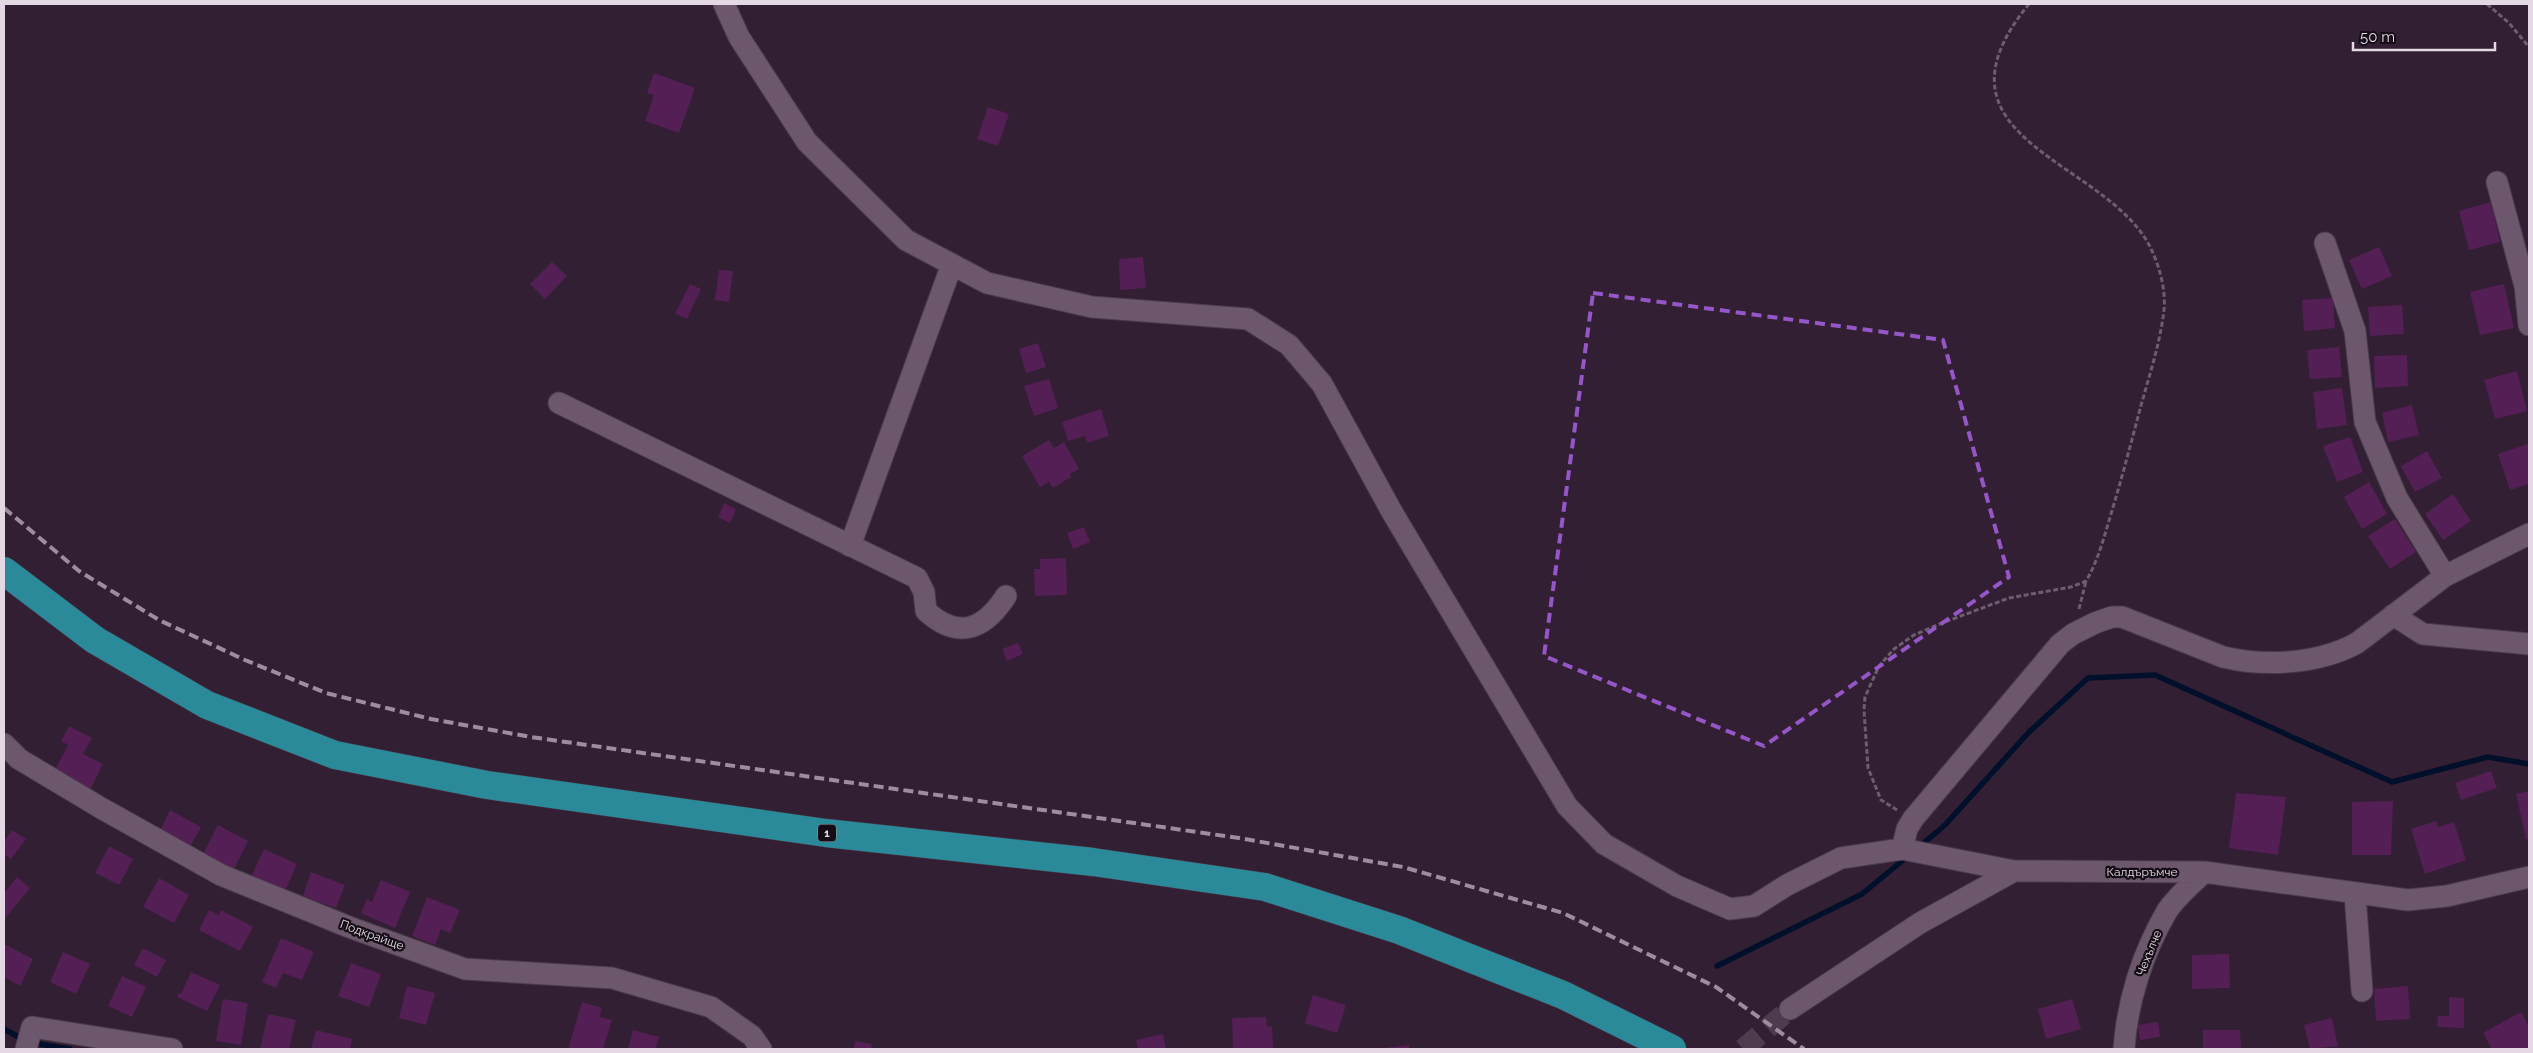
<svg xmlns="http://www.w3.org/2000/svg" width="2533" height="1053" font-family="Raleway,sans-serif">
<style>
.lines{fill:none;stroke-linecap:round;stroke-linejoin:round}
.stream{stroke:#000f2a;stroke-width:5.5}
.building{fill:#531f54}
.minor-tunnel{stroke:#4e3b4e;stroke-width:21;stroke-dasharray:21 11;stroke-linecap:butt}
.minor-casing{stroke:#4a3a4b;stroke-width:23}
.trunk-casing{stroke:#4a3a4b;stroke-width:29}
.path{stroke:#6e5d6f;stroke-width:3;stroke-dasharray:5 2.5;stroke-linecap:butt}
.minor{stroke:#6d576d;stroke-width:21}
.trunk{stroke:#2a8a9a;stroke-width:28}
.rail{stroke:#9d8d9d;stroke-width:4;stroke-dasharray:10 5;stroke-linecap:butt}
.marked{fill:none;stroke:#9557c8;stroke-width:4;stroke-dasharray:10 6;stroke-linejoin:round}
.labels{text-anchor:middle;stroke-width:4.5;stroke-linejoin:round;paint-order:stroke}
.shield{fill:#150d16;stroke:#a69ba7;stroke-width:1}
.shield-label{font-size:11px;font-weight:bold;fill:#e4d8e5}
.street-label{font-size:12px;fill:#e4d8e5;stroke:#150d16}
</style>
<rect width="100%" height="100%" fill="#331f33"/>
<g class="lines">
<path class="stream" d="M1919,847l26,-22 84,-93 59,-54 67,-3 237,107 96,-25 41,7
M1717,966l145,-72 46,-38
M4,1029l20,11
M33,1043l37,6"/>
</g>
<path class="building" d="M654,73l41,15 -16,45 -34,-12 9,-26 -7,-2z
M988,107l21,7 -11,32 -21,-7z
M2491,202l9,40 -31,8 -10,-39z
M2379,247l13,29 -30,13 -13,-29z
M1143,257l3,31 -26,2 -1,-31z
M552,262l15,14 -22,23 -15,-15z
M719,270l14,1 -4,31 -14,-2z
M690,284l11,5 -14,30 -12,-5z
M2504,284l10,44 -34,7 -10,-43z
M2333,298l2,30 -31,3 -2,-31z
M2402,305l2,29 -34,2 -2,-29z
M1038,343l8,24 -20,6 -7,-24z
M2339,347l3,30 -32,2 -3,-29z
M2407,355l1,31 -33,2 -1,-32z
M2517,371l10,40 -32,8 -11,-39z
M1049,379l9,29 -24,8 -10,-30z
M2342,388l5,37 -30,4 -4,-37z
M2412,405l7,30 -31,7 -6,-29z
M1101,409l8,27 -22,7 -2,-7 -17,5 -6,-19z
M2350,437l13,35 -26,10 -14,-36z
M1049,440l5,8 10,-6 15,27 -9,5 1,3 -18,11 -4,-6 -9,5 -18,-31z
M2528,444l1,40 -19,6 -12,-36z
M2427,451l15,27 -27,14 -14,-26z
M2369,482l18,32 -25,15 -18,-32z
M2453,494l18,27 -28,19 -18,-26z
M724,503l12,6 -6,14 -12,-6z
M2395,519l21,33 -26,17 -22,-33z
M1084,527l6,15 -17,7 -6,-16z
M1066,558l1,37 -32,1 -1,-27h6v-10z
M1018,643l5,11 -16,7 -5,-12z
M69,726l23,12 -9,16 20,10 -14,28 -36,-18 15,-29 -7,-4z
M2491,771l6,17 -36,12 -6,-17z
M2529,791v48h-3l-10,-45z
M2236,793l50,4 -8,58 -49,-7z
M2393,801l-2,54h-39v-53z
M170,810l31,17 -11,20 -30,-16z
M2436,821l2,6 16,-5 12,38 -41,14 -14,-45z
M218,825l30,16 -15,30 -31,-15z
M12,830l14,9 -15,20 -7,-5v-12z
M109,846l24,13 -14,26 -24,-12z
M264,849l33,15 -15,34 -32,-19z
M311,872l34,13 -9,23 -33,-12z
M17,877l13,11 -26,32v-27z
M159,878l30,17 -15,28 -31,-16z
M381,880l29,12 -15,36 -34,-15 6,-14 5,3z
M427,897l33,13 -10,23 -9,-4 -6,16 -23,-9z
M209,910l10,5 2,-5 32,17 -13,24 -41,-21z
M281,938l33,14 -12,28 -19,-7 -7,15 -14,-6z
M4,944l29,15 -13,27 -16,-9z
M143,948l23,12 -9,17 -23,-12z
M63,952l27,12 -14,30 -26,-12z
M2229,954l1,34 -38,1v-34z
M351,963l30,11 -12,33 -31,-11z
M191,972l29,13 -13,26 -30,-14 1,-4 3,1z
M122,976l24,11 -14,30 -24,-11z
M407,986l28,7 -9,32 -27,-7z
M2408,986l2,33 -34,2 -2,-32z
M1313,995l33,10 -9,28 -32,-10z
M2449,997l15,1v30l-27,-1 1,-11h11z
M223,999l25,4 -7,42 -25,-4z
M2072,999l9,30 -35,10 -8,-30z
M582,1002l20,6 -3,9 13,3 -9,29h-35z
M2521,1012l8,15v20l-4,2h-33l-9,-16z
M268,1014l28,6 -7,29h-29z
M1266,1017l1,10 5,-1 1,23h-40l-1,-31z
M2332,1018l6,28 -28,3 -6,-24z
M2158,1022l2,15 -20,3 -2,-15z
M316,1030l36,9 -2,10h-39z
M633,1030l26,7 -4,12h-27z
M2203,1030h37l1,19h-38z
M1163,1034l3,15h-28l-2,-9z
M855,1041l17,3 -1,5h-17z
M1409,1045v4h-27v-1z"/>
<g class="lines">
<path class="minor-tunnel" d="M1743,1049l47,-40"/>
<g class="minor-casing">
<path id="minor" d="M724,4l15,33 68,105 99,98 81,43 105,24 156,12 41,26 33,39 70,128 175,294 37,38 73,42 53,23 24,-3 33,-21 54,-27 61,-9 112,22
M2497,182l28,104 4,39
M2325,243l30,88 10,91 32,76 48,78
M559,403l358,175 7,14 2,19c32,29 58,19 80,-15
M850,546l102,-282
M2393,615l30,19 106,10
M4,744l15,15 82,49 120,67 128,52 116,42 147,9 99,29 41,29 9,13
M1902,849l5,-20 6,-10 147,-175 13,-10 22,-11 17,-6h10l101,40c42,10 96,7 134,-14l88,-67 84,-42
M2355,894l7,97
M1790,1009l130,-86 94,-52 190,1 204,28 39,-4 82,-19
M26,1049l6,-22 140,22
M2124,1049c3,-47 19,-97 43,-138 9,-14 25,-27 37,-39"/>
</g>
<g class="trunk-casing">
<path id="trunk" d="M4,571l91,69 112,65 128,50 152,30 339,48 267,29 172,25 134,43 164,65 109,54"/>
</g>
<path class="path" d="M2487,4l22,19 20,24
M2079,609l7,-28
M1897,810l-16,-10 -13,-32 -4,-58 1,-13 14,-31 15,-17 20,-14 28,-12 67,-25 62,-11 15,-6c12,-20 18,-44 25,-67 10,-33 19,-67 28,-101 9,-34 21,-68 25,-103 2,-19 -4,-42 -12,-59 -40,-91 -236,-109 -123,-247"/>
<use href="#minor" class="minor"/>
<use href="#trunk" class="trunk"/>
<path class="rail" d="M4,508l75,63 80,49 86,40 81,33 105,26 100,18 708,101 164,29 160,46 153,74 88,62"/>
</g>
<path class="marked" d="M1593,293l350,47 66,237 -245,169 -220,-90z"/>
<g class="labels">
<rect class="shield" x="818" y="824.5" width="18" height="17" rx="4"/>
<g class="shield-label">
<text x="827" y="837">1</text>
</g>
<g class="street-label">
<text x="2142" y="876">Калдъръмче</text>
<text transform="translate(372 935) rotate(20)" y="4">Подкрайще</text>
<text transform="translate(2149 953) rotate(-68)" y="4">Чехълче</text>
</g>
</g>
<rect width="2533" height="1053" fill="none" stroke="#e4d8e5" stroke-width="10"/>
<path d="M2353 42v8h142v-8" fill="none" stroke="#e4d8e5" stroke-width="2.5"/>
<text x="2360" y="42" font-size="15" fill="#e4d8e5" stroke="#150d16" stroke-width="4" paint-order="stroke">50 m</text>
</svg>
